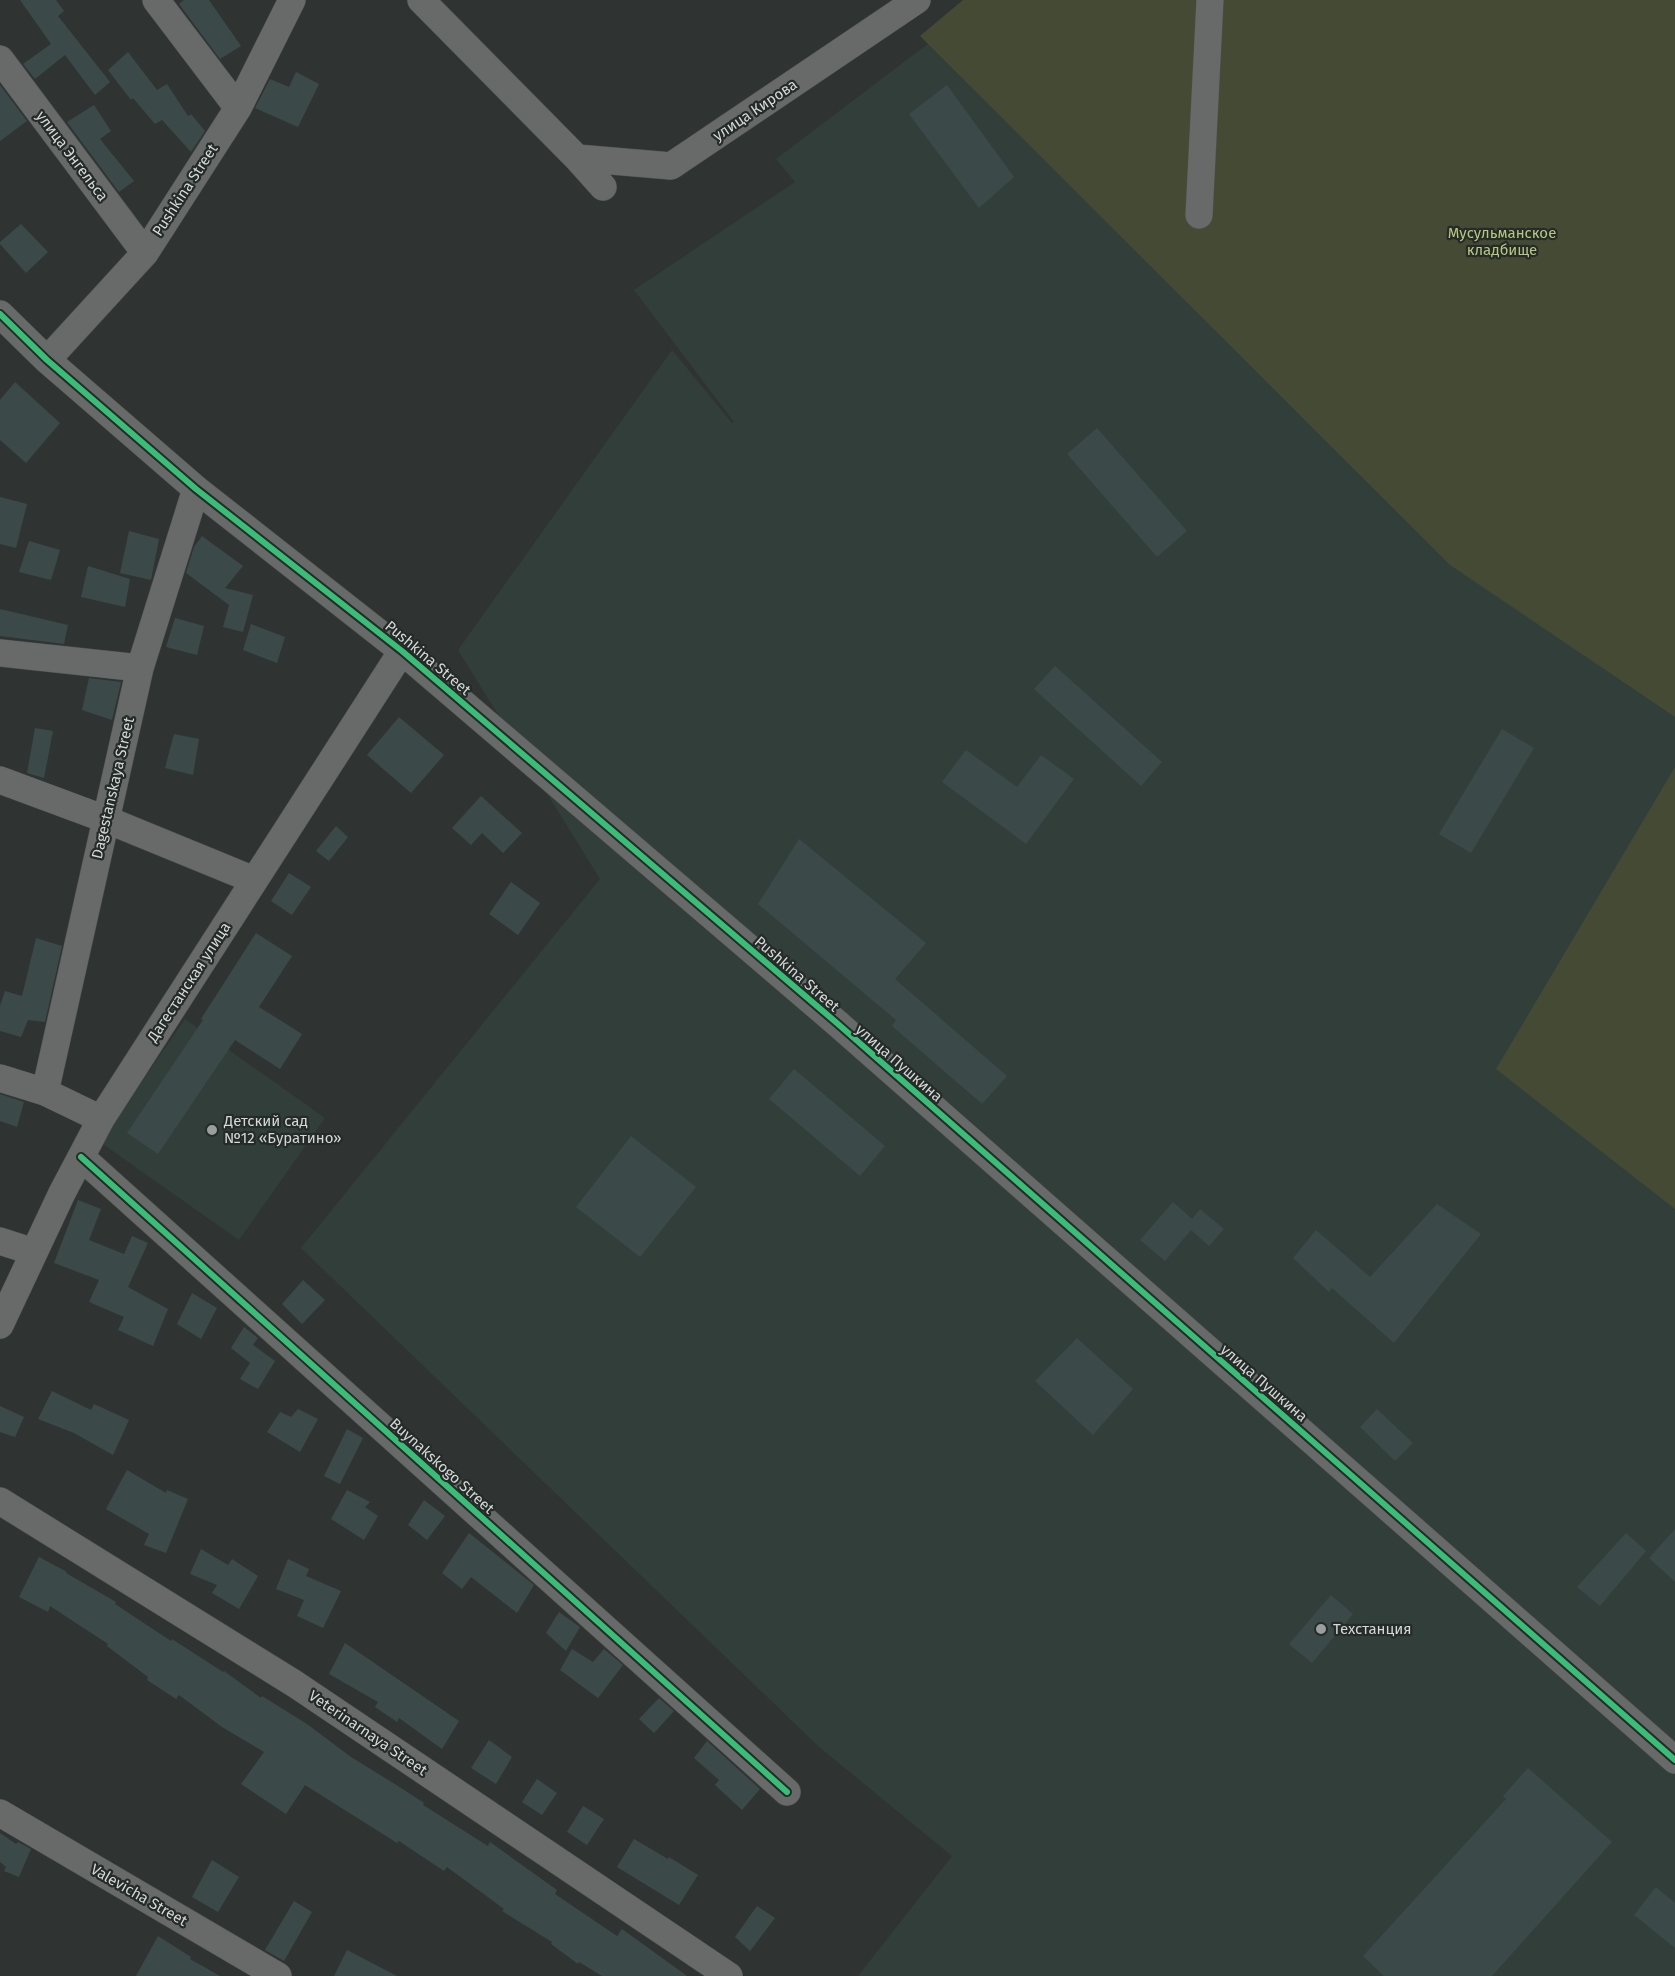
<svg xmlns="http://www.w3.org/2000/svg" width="1675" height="1976" font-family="'Fira Sans',sans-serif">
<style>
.built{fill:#323e39}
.green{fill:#454a35}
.building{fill:#3b4a48}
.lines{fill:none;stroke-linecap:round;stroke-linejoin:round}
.minor-casing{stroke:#4d514f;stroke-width:28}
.minor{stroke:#676a69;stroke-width:27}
.cycleway-casing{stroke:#252b28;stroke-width:10}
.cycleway{stroke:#3abd76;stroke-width:6}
.poi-dot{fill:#9a9f9d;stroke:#252b28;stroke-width:2}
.labels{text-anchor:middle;stroke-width:4.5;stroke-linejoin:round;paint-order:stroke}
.street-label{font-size:15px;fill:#d4d8d6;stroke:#252b28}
.park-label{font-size:15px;fill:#b9c77e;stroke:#252b28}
.poi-label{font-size:15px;fill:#d4d8d6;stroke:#252b28;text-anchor:start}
</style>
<rect width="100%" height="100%" fill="#2f3432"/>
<path class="built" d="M937,37l738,642v1297h-817l94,-120 -134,-110 -517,-498 299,-369 -142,-229 214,-300 60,73 2,-1 -100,-132 161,-108 -19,-23z
M185,1019l140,99 -86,122 -139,-98z"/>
<path class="green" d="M963,0h712v717l-225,-152 -530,-529z
M1675,767v442l-179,-140z"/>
<path class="building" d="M20,0h36l8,11 -6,5 52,66 -15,13 -30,-40 -30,24 -12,-15 28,-20z
M184,0h25l32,46 -21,13 -41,-55z
M128,52l29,38 10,-6 21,32 3,-2 14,17 -14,21 -29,-32 -7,4 -22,-26 -2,2 -23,-30z
M296,72l23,12 -21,43 -43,-19 15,-29 19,8z
M0,85l27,36 -27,20z
M947,85l67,92 -35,31 -70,-94z
M94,105l17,26 -11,8 34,42 -15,11 -52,-70z
M21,224l27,28 -22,21 -26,-29v-2z
M15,382l45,41 -34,40 -26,-23v-40z
M1097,428l90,103 -30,26 -90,-103z
M0,497l27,7 -11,44 -16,-4z
M129,531l30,8 -8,41 -31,-7z
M202,536l41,30 -18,22 28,7 -10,37 -20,-5 6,-22 -43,-32 8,-26z
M29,541l31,9 -9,30 -32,-8z
M88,566l42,13 -5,28 -44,-10z
M0,609l68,16 -4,19 -64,-8z
M175,618l29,8 -7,29 -31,-8z
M251,624l34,13 -8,26 -34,-13z
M1055,666l107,96 -21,24 -107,-97z
M89,678l32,4 -9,38 -30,-10z
M399,717l45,38 -33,38 -44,-38z
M35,728l18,3 -9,47 -17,-5z
M1502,729l32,19 -63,105 -32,-19z
M174,734l25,5 -6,36 -28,-7z
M966,750l51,37 24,-32 33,24 -48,65 -84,-62z
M481,796l41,37 -19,20 -21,-20 -11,12 -19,-17z
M336,826l12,11 -19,24 -13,-10z
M799,839l127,104 -31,36 112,97 -25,28 -90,-78 4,-6 -138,-116z
M289,873l22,14 -19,28 -21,-14z
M511,882l29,21 -22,32 -29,-21z
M256,933l36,23 -33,51 43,27 -22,35 -45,-29 -77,114 -31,-21 76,-113 -2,-1z
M36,938l26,8 -17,76 -17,-2 -7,17 -21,-6v-25l5,-15 17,5z
M794,1069l91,77 -25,30 -91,-77z
M0,1094l24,8 -7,25 -17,-6z
M631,1136l65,51 -56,70 -64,-50z
M78,1200l23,9 -12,31 35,14 8,-18 16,7 -20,44 40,22 -15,37 -35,-16 6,-13 -35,-15 10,-22 -45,-17z
M1173,1202l19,17 8,-10 24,20 -15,17 -18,-16 -26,31 -25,-21z
M1437,1204l44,30 -87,109 -62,-55 -3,4 -36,-34 23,-28 54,47z
M303,1280l22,20 -23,24 -20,-20z
M192,1293l25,15 -16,31 -24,-15z
M244,1327l14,11 -5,7 22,16 -17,28 -18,-10 10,-16 -19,-15z
M1077,1338l56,51 -40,46 -58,-54z
M52,1391l39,19 3,-6 35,16 -16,35 -39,-22 -36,-14z
M0,1406l24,11 -9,20 -15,-5z
M298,1409l20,10 -18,33 -33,-20 13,-20 11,5z
M1377,1409l36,34 -18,18 -35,-34z
M347,1429l16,9 -23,46 -16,-8z
M127,1470l39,23 1,-3 21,9 -22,54 -22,-8 5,-11 -43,-25z
M347,1490l23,12 -5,5 13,9 -14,24 -33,-21z
M424,1500l21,16 -18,24 -19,-15z
M1675,1529v53l-26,-24z
M469,1533l65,52 -17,28 -46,-36 -9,12 -20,-16z
M1626,1533l20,18 -46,55 -23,-19z
M201,1549l27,16 4,-6 26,17 -19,33 -27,-16 5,-8 -27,-11z
M39,1557l28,15 -1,1 50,29 -1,2 56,37 1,-2 51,33 1,-1 37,27 1,-2 45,28 44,33 47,29 26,17 -1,2 65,41 2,-4 67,48 -2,4 62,42 5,-7 65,47h-85l-23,-14 -1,2 -27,-20 1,-2 -50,-31 2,-2 -57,-42 -3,4 -45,-30 -2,2 -92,-58 -19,29 -45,-30 23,-32 -42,-25 -43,-32 -3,4 -29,-19 1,-3 -41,-31 1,-2 -58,-38 -2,6 -29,-15z
M288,1559l21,10 -3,7 35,15 -18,37 -26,-12 7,-16 -28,-11z
M1331,1595l22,19 -41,49 -23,-19z
M559,1612l21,15 -14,24 -20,-18z
M345,1643l114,78 -17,28 -43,-31 -2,4 -22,-15 3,-5 -49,-28z
M572,1649l21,13 11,-13 19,16 -25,33 -38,-28z
M659,1698l15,13 -20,22 -15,-14z
M489,1740l23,17 -16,27 -25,-16z
M707,1741l53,48 -18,21 -27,-25 4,-5 -25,-22z
M1528,1768l84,74 -120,134h-108l-21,-20 143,-157 -3,-3z
M537,1779l20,14 -15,22 -20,-13z
M583,1806l21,13 -17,26 -20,-13z
M0,1833l16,11 2,-2 13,7 -12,28 -15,-6 2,-4 -6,-5z
M634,1839l34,20 1,-2 29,18 -19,30 -62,-38z
M212,1860l27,17 -21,35 -26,-15z
M1656,1887l19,16v45l-41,-33z
M294,1901l18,11 -28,49 -19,-11z
M757,1906l18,12 -25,33 -15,-14z
M158,1936l33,21 -1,2 30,17h-84z
M347,1950l50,26h-63z"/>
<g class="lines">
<g class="minor-casing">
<path id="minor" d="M156,0l82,108
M421,0l156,158 26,29
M0,59l145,194
M577,158l94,8 246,-166
M1199,215l11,-215
M0,314l47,46 149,129 206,162 436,373 837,736
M47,360l98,-107 93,-145 54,-108
M0,653l140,15
M0,780l105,39 149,61
M0,1078l45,14 56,27
M45,1092l95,-424 56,-179
M81,1157l706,635
M0,1241l34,11
M0,1325l62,-132 39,-74 301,-468
M0,1501l295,183 434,292
M0,1813l278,163"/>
</g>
<use href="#minor" class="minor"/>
<g class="cycleway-casing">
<path id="cycleway" d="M0,314l47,46 149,129 206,162 436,373 837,736
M81,1157l706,635"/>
</g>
<use href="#cycleway" class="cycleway"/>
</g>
<g class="poi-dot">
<circle cx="212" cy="1130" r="6"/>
<circle cx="1321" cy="1629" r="6"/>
</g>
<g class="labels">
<g class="street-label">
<text transform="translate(755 110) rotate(-34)" y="5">улица Кирова</text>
<text transform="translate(72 156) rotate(53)" y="5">улица Энгельса</text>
<text transform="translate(185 190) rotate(-57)" y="5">Pushkina Street</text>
<text transform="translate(428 658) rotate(40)" y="5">Pushkina Street</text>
<text transform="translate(113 788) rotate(-77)" y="5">Dagestanskaya Street</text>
<text transform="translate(797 974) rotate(41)" y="5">Pushkina Street</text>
<text transform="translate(189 982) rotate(-57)" y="5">Дагестанская улица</text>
<text transform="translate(899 1063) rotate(41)" y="5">улица Пушкина</text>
<text transform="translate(1264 1383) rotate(41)" y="5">улица Пушкина</text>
<text transform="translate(442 1466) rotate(42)" y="5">Buynakskogo Street</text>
<text transform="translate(368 1733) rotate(34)" y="5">Veterinarnaya Street</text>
<text transform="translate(139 1895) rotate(30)" y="5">Valevicha Street</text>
</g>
<g class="park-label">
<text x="1502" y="238">Мусульманское<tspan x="1502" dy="17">кладбище</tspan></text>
</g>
<g class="poi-label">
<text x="224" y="1126">Детский сад<tspan x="224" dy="17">№12 «Буратино»</tspan></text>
<text x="1333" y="1634">Техстанция</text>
</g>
</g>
</svg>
